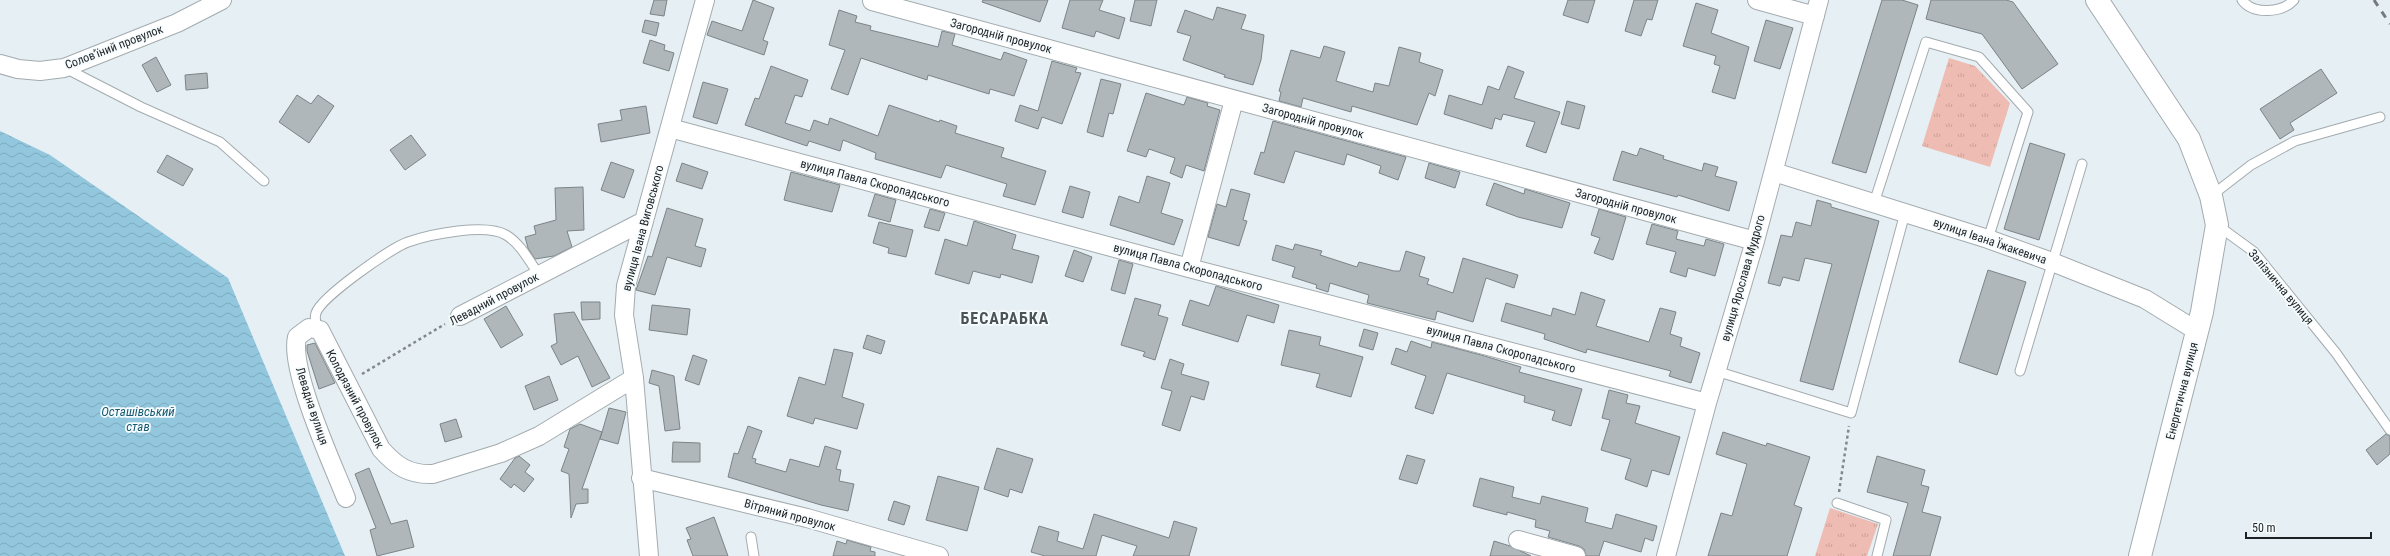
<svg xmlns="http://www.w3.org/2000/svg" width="2390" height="556" font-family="'Roboto Condensed',sans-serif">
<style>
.park{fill:url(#park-tufts)}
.water{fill:url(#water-waves)}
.building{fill:#afb7bb;stroke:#7c8488}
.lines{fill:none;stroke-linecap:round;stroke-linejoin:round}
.lane-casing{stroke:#a3abaf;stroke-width:11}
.street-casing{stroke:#a3abaf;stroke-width:20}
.secondary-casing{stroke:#a3abaf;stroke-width:24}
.path{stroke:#82888b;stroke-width:2.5;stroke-dasharray:3 3;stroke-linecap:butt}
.lane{stroke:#fff;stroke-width:9}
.street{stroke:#fff;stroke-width:18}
.secondary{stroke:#fff;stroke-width:22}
.rail{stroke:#757a7d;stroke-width:3;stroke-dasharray:7 7;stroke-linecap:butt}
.labels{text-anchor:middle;stroke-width:3.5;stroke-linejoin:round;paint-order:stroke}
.street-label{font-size:12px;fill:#1e2123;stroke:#f6fcfe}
.water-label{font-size:13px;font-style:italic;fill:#195b73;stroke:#f6fcfe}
.district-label{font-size:16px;font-weight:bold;letter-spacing:1px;fill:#4c5357;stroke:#f6fcfe}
</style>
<defs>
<pattern id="park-tufts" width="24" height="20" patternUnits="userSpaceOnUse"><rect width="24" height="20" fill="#eebcb2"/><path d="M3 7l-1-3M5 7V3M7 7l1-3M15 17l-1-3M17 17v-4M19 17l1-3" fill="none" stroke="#cca199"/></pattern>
<pattern id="water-waves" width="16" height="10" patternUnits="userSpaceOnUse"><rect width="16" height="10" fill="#92c7de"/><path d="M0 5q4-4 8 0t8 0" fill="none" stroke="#7dabbe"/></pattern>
</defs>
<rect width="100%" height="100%" fill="#e6eff3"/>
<path class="park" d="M1949,58l26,8 35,37 -20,64 -68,-21z
M1830,508l48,16 -11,32h-52z"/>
<path class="water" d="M0,131l50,24 178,123 117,278h-345z"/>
<path class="building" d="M654,0h13l-3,16 -14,-2z
M753,0l21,8 -11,32 5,2 -4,13 -57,-20 5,-14 30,10z
M983,0h65l-8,22 -58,-20z
M1070,0h33l-4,10 26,8 -6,21 -23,-8 -2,6 -32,-9z
M1135,0h22l-6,26 -21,-5z
M1568,0h27l-7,23 -25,-8z
M1634,0h24l-6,20 -5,-1 -6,17 -16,-5z
M1882,0h20l16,5 -52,168 -34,-10z
M1931,0h75l7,2 45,62 -36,25 -40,-55 -56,-15z
M1696,3l22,7 -7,23 38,14 -14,52 -23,-7 8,-26 -6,-2 2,-8 -33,-10z
M1217,7l29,8 -5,14 23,6 -3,25 -8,25 -29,-8 1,-2 -42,-15 8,-24 -14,-4 8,-22 28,10z
M839,10l18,6 -2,6 16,4 -1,4 33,8 35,9 4,-16 13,3 -3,11 49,15 3,-8 23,8 -13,36 -24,-7 -1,5 -61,-19 -1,5 -66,-22 -13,37 -17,-6 14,-39 -16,-5z
M645,20l14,3 -3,13 -14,-4z
M1766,20l27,8 -13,41 -26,-8z
M650,40l15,5 -1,5 10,3 -5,18 -26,-8z
M1324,46l21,6 -9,29 37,11 2,-9 14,3 10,-39 22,6 -2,9 24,8 -8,26 -6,-3 -12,32 -65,-19 -1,6 -48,-14 -2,9 -22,-6 2,-9 -2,-1 12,-41 29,8z
M156,57l15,28 -14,7 -15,-27z
M1052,61l25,7 -2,4 6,1 -19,51 -20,-7 -4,12 -23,-8 5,-16 18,6z
M771,66l37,14 -6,17 -7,-2 -10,28 25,8 4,-11 14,5 2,-7 48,18 11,-31 50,17 1,-2 17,6 -2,7 49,15 -3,9 45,14 -11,34 -32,-9 4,-12 -61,-19 -5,13 -66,-19 1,-6 -33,-13 -3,11 -31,-10 -2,5 -62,-21 10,-27 4,1z
M1508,66l16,6 -10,26 46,14 -14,41 -20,-7 9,-24 -32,-8 -2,6 -6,-2 -3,11 -48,-15 5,-19 33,10 6,-19 11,4z
M2321,69l16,24 -47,30 4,7 -14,9 -20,-30z
M207,73l1,15 -22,2 -1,-15z
M1101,79l20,5 -8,30 -4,-1 -6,24 -16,-5z
M703,82l25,7 -11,35 -24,-7z
M1146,93l38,12 3,-8 21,6 -1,3 13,4 -16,61 -18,-6 -4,13 -12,-5 5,-15 -26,-9 -3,8 -19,-6z
M297,95l14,9 7,-9 16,11 -25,37 -30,-21z
M1567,101l18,5 -6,23 -18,-5z
M646,106l4,27 -49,9 -3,-18 24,-4 -2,-10z
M1273,121l133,36 -8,23 -19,-7 2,-7 -34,-12 -3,11 -49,-14 -11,32 -30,-9 7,-22 3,1z
M411,135l15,20 -21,15 -15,-20z
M2030,143l35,11 -26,86 -35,-11z
M1640,148l24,8 -1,3 39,12 2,-8 14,4 -3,9 22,6 -8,29 -51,-16 -1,2 -64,-17 9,-29 15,5z
M167,155l26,14 -10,17 -26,-14z
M611,162l23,8 -10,28 -23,-8z
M682,163l26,9 -6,17 -26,-8z
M1429,163l31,9 -5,16 -30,-10z
M791,172l49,13 -8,27 -48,-12z
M1147,176l23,7 -9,30 22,7 -9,25 -64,-20 9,-29 20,7z
M1494,183l30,11 1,-5 45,14 -8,25 -44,-11 -32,-12z
M1070,186l20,6 -7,26 -21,-6z
M583,187l1,43 -17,1 5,16 -18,9 -19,3 -7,-11 -3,-11 11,-3 -2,-8 22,-6 -1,-32z
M1231,189l19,5 -7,26 4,1 -8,25 -31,-9 9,-33 9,3z
M875,194l21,6 -6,22 -22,-6z
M1817,200l14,4v3l48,14 -46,169 -33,-9 32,-117 -27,-6 -6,23 -16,-4 -3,9 -12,-3 13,-48 11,2 4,-15 15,4z
M667,208l36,11 -8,27 11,3 -5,18 -34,-10 -12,38 -19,-5 12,-34 4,1z
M930,209l15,4 -6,18 -15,-4z
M1599,209l27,8 -13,43 -19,-7 6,-15 -9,-3z
M974,221l42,14 -4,14 27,7 -7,27 -31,-9 -1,4 -27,-7 -4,13 -34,-10 10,-35 22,7z
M879,222l34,8 -7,27 -18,-4 1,-5 -16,-5z
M1652,224l26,7 -2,8 28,7 2,-7 18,5 -9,32 -27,-8 -2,9 -16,-5 6,-20 -30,-8z
M1295,244l27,7 -2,4 37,12 2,-5 35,9h6l6,-20 19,6 -6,19 10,3 -2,5 26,9 10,-35 55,17 -4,13 -28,-10 -13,44 -36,-11 -2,9 -68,-17 2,-8 -39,-12 -2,9 -12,-4 1,-3 -25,-8 3,-10 -23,-7 4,-15 17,5z
M1074,250l18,7 -9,25 -18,-6z
M1119,260l14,4 -8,30 -14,-4z
M1988,270l38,12 -29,93 -38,-13z
M1216,286l63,19 -5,18 -27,-8 -9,27 -56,-17 8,-25 19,6z
M1581,292l24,8 -9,26 53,16 11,-34 16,4 -6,22 12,4 -2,8 20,7 -9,30 -22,-7 2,-5 -84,-22 -1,4 -42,-14 1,-5 -44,-13 5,-18 45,13 2,-8 22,7z
M1135,298l26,7 -3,10 10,3 -13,42 -12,-4 2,-4 -24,-7z
M581,302h19v17l-18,1z
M652,305l38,4 -3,26 -38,-5z
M506,306l17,29 -22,13 -17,-29z
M574,312l36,66 -18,9 -14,-31 -17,9 -10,-19 6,-3 -3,-29z
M1364,329l14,4 -5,17 -14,-4z
M1289,330l32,7 -2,8 44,12 -12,40 -35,-10 4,-13 -39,-9z
M867,335l18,6 -4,13 -18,-6z
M1411,341l20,7 1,-6 49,13 40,12 -2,5 63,17 -11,37 -19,-6 3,-9 -31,-9 1,-6 -78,-23 -14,41 -18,-6 11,-32 -35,-12 5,-16 11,4z
M315,343l20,40 -16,6 -12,-38v-6z
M834,349l19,4 -11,44 22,7 -7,25 -42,-11 -2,6 -26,-8 12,-39 26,8z
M693,355l14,5 -8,25 -14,-5z
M1170,359l14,5 -3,10 28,8 -5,18 -13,-4 -11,35 -18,-6 10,-34 -11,-3z
M652,370l22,6 6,53 -15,2 -6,-45 -10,-3z
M549,376l9,24 -24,10 -9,-24z
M1609,390l19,5 -2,8 14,3 -5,17 45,14 -11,38 -17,-5 -5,17 -22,-8 6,-20 -30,-9 9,-30 -8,-2z
M609,408l17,4 -8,32 -18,-5z
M456,419l6,18 -17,5 -5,-18z
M580,424l22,8 -20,57h6v14l-12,1 -5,14 -2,-44 -8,-3 8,-22 -5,-2 6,-18z
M748,426l14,5 -10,27 4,1 -1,4 31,9 4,-13 29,8 6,-21 16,5 -5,18 5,1 -2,11 15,3 -6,27 -27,-6 -93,-28 6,-24 4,1z
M1723,432l43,14 1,-3 43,14 -16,48 8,3 -15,48h-79l13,-43 11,3 15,-52 -31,-10z
M2386,434l4,2v18l-13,11 -11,-15z
M673,442l27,1v19h-28z
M997,448l36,11 -11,34 -12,-4 -2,8 -24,-8z
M1407,455l18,5 -8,24 -18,-5z
M519,456l11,9 -5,7 9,7 -10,13 -10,-8 -3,4 -11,-9 15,-21z
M1877,456l48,14 -4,15 8,2 -7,25 19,5 -11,39h-37l15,-53 -41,-11z
M369,468l22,56 16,-4 7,27 -37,9 -7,-26 6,-2 -21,-54z
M938,476l41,11 -12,44 -41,-11z
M1480,478l34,9 -2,10 28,7 2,-8 46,12 -3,14 27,7 4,-15 41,12 -4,15 -8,-3 -4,14 -37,-11 -5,15h-13l-2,-7 -5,-3 -31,-9 2,-6 -15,-4 1,-7 -29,-8v3l-34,-9z
M894,501l16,5 -6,19 -16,-5z
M1094,514l75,24 5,-17 23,7 -8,28h-56l4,-10 -35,-11 -6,21h-51l-14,-4 8,-26 20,6 -2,9 26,8z
M714,517l14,39h-35l-6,-16 4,-1 -5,-11z
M847,540l24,7 -1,4 5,1v4h-42l4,-15 9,3z
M1494,541l16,5 21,10h-41z"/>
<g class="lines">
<g class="lane-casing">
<path id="lane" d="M2242,0c11,15 40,13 52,0
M65,68l76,39 79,35 44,39
M2211,196l40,-31 44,-24 85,-24
M1874,203l52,-161 53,15 49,55 -40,127
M2217,225l37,27 82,101 54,77
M320,330c-4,-5 -6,-10 -4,-17 5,-16 75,-65 92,-71 23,-8 78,-19 98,-7 14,8 24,27 33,40
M1716,371l135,42 54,-200
M2020,371l62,-207
M1837,503l49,17 -9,36
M751,537l3,19"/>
</g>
<g class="street-casing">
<path id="street" d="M1757,0l58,16
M872,1l883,240
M0,64l18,5 22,2 24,-3 113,-45 45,-23
M670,128l519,140 518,135
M1774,172l214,67 64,23 93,37 52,32
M1189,268l45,-168
M460,316l184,-95
M641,478l166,40 132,38
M346,498c-13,-33 -57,-128 -49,-161l12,-9 11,2 61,119c15,17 28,26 52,25l68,-21 38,-17 95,-58
M1518,540l58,16
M649,556l-15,-178 -10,-63 2,-29 79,-286
M1666,556l41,-153 48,-162 64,-241"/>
</g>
<g class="secondary-casing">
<path id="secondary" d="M2097,0l92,139 22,57 6,29 -15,87 -62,244"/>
</g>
<path class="path" d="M362,374l83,-50
M1839,492l10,-66"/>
<use href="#lane" class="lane"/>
<use href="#street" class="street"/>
<use href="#secondary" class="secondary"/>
<path class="rail" d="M2374,0l16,24"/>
</g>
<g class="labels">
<g class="street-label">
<text transform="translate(1001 36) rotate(15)" y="4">Загородній провулок</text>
<text transform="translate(114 47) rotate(-21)" y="4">Соловʼїний провулок</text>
<text transform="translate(1313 121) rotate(15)" y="4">Загородній провулок</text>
<text transform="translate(875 183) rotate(15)" y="4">вулиця Павла Скоропадського</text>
<text transform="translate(1626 206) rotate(15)" y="4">Загородній провулок</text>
<text transform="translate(643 228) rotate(-75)" y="4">вулиця Івана Виговського</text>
<text transform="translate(1990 241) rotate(19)" y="4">вулиця Івана Їжакевича</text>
<text transform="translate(1188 267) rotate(15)" y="4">вулиця Павла Скоропадського</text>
<text transform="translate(1743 278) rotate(-74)" y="4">вулиця Ярослава Мудрого</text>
<text transform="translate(2281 287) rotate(50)" y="4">Залізнична вулиця</text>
<text transform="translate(494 299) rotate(-28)" y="4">Левадний провулок</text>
<text transform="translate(1501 349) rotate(15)" y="4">вулиця Павла Скоропадського</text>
<text transform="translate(2182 391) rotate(-76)" y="4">Енергетична вулиця</text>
<text transform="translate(355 399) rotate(62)" y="4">Колодязний провулок</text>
<text transform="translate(312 406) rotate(72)" y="4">Левадна вулиця</text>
<text transform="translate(790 515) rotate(15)" y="4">Вітряний провулок</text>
</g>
<g class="water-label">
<text x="138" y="416">Осташівський<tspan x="138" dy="15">став</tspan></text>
</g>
<g class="district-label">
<text x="1005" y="324">БЕСАРАБКА</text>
</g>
</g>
<path d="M2246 532v6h125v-6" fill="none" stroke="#1e2123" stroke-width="2"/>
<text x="2252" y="532" font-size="12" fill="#1e2123" stroke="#f6fcfe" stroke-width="3" paint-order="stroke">50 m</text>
</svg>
